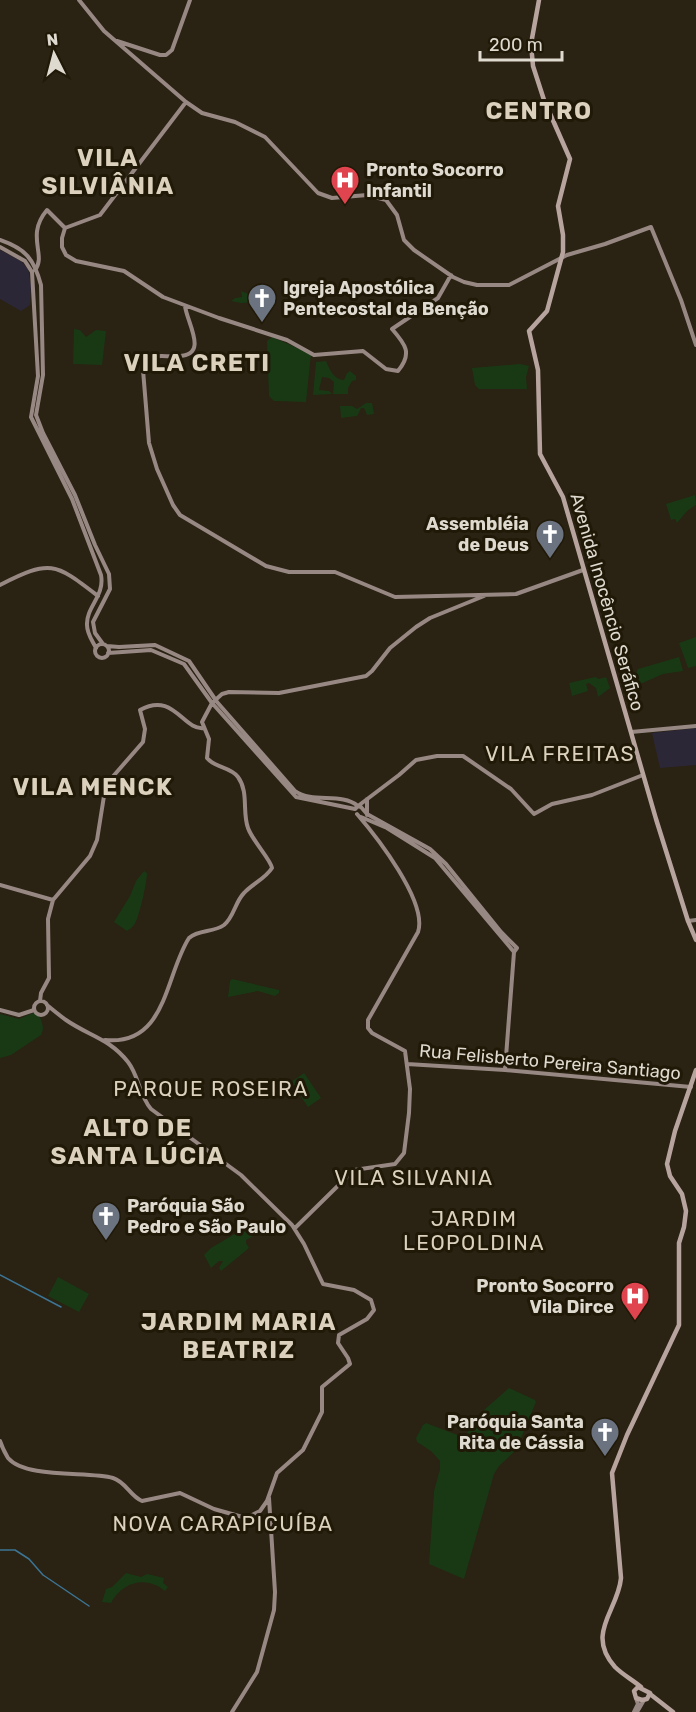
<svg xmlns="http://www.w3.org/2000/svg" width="696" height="1712" font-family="Rubik,sans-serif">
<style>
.industrial{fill:#2c2737}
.green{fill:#193915}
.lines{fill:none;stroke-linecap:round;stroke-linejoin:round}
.stream{stroke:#3c7595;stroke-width:1.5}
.secondary{stroke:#978883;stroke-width:4}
.primary{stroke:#b8a49e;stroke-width:4.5}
.labels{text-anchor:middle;stroke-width:6;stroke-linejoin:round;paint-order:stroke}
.poi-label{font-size:18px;font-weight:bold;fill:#dfdacf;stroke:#201908;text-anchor:start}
.street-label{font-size:18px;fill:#dfdacf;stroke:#201908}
.quarter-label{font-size:21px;letter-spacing:1.5px;fill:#dbd1bc;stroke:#201908}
.district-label{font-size:24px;font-weight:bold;letter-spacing:1.5px;fill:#dbd1bc;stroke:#201908}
</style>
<rect width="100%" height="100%" fill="#2a2212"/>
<path class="industrial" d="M0,250l21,11 7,8 3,16 -1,20 -9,6 -21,-12z
M696,728v37l-36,3 -8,-35z"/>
<path class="green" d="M253,289h2v3l5,1 1,6 -3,3 -17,1 -10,-2 4,-3 7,-1 -1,-6 8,3z
M74,329l6,1 6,7 10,-7 10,1 -4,34 -29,-1z
M272,337l39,17 -5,48 -32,-1 -5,-5 -2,-55z
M326,361c4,9 8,19 18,19l3,-7 3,-2 6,5v4l-4,1 -4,7v6h-15l1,-12 -5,-4 -7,-1 -3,13 10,1 3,3 -19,1 3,-33z
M520,364l9,2 -3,11 1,12h-48l-4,-4 -3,-17z
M366,403h6l2,11 -7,1 -3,-7h-3l-4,8 -16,2 -1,-12h12l5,3z
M695,495l1,10 -9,6 -10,12 -2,-4 -4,1 -5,-16z
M696,637v29l-8,2 -9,-25z
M679,657l4,14 -20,3 -25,11 -3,-10 3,-6z
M595,677l4,2 7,-2 4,11 -12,9 -2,-9 -7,-5 -3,1 2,7 -16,5 -3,-13z
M144,871l3,2c0,9 -8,46 -13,52 -2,3 -5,4 -7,6l-13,-9 16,-26 6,-15z
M232,979l47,11v3l-4,3 -17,-5 -30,6 2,-16z
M33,1013l5,1c4,7 7,14 3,21l-30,20 -11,3v-44l19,5z
M304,1073l17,25 -13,9 -17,-25z
M255,1222l4,2 5,6 -18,10v3l3,5 -28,23 -2,-3 4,-7h-4l-8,7 -7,-13 7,-7z
M58,1277l31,17 -10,18 -31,-16z
M509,1388l26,12 1,2 -20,48 -17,16 -5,8 -30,105 -35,-15 5,-73 6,-22v-8l-9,-10 -14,-9 -1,-4 7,-13 3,-2 34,13 7,-3 17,-23z
M126,1573l15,4 6,-3 17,4 -1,5 5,4 -3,4c-19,-16 -43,-9 -54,12l-9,-1 4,-13 6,-2z"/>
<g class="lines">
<path class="stream" d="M0,1275l61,32
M0,1550h15l14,9 14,16 46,31"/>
<path class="secondary" d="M79,0l25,31 82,71 16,11 33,9 30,15 53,56 14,5 35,-3 19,5 11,15 7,25 10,10 39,27 11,5 13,3h32l58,-30 38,-11 46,-17 30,73 15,45
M117,41l43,14h6l6,-5 18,-50
M65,228l-3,10v9l4,8 10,6 48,10 39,26 56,21 68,22 27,15 49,-4 23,18 12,2c15,-18 7,-27 -6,-42l46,-31 13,-23
M65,228l35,-13 86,-113
M0,240c26,9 34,19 41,45l2,90 -7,40 7,18 32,62 20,50 14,29 1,15 -17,33 2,11 8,11
M0,247l25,14 7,11 6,104 -7,41 41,82 29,76c4,21 -15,32 -14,50 0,9 5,15 9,23
M35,270c12,-15 -10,-34 12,-60l18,18
M185,306c2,17 24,49 -6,50 -10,1 -19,-1 -29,1l-6,7 -1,6 6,73 8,26 16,36 7,10 86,51 23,6h46l60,25 121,-3 67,-24
M0,585c51,-26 55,-22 98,11
M95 651a7 7 0 1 1 14 0a7 7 0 1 1-14 0Z
M107,646l12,1 36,-2 34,16 28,41 78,89c18,13 46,1 63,15
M108,653l43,-3 33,14 28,39 84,94 59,12
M631,732l65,-6
M358,806l41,-31 17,-15 21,-4h26l48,33 23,25 18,-10 40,-9 51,-20
M355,809l3,-3 3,1 6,7 63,35 16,15 55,68 16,16 -3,4 -9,118
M367,815v-16
M361,817l26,11 48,30 79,94
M0,885l53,15
M688,921l8,-1
M40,1001l1,-8 8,-15 -1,-59 5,-19 37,-44 7,-16 7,-44 5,-15 34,-39 2,-13 -5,-19c34,-19 43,21 64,18
M34 1008a7 7 0 1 1 14 0a7 7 0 1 1-14 0Z
M0,1010l19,5 15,-5
M105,1040c62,6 60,-65 84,-102 10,-9 24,-5 35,-13 10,-8 11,-23 20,-32 8,-9 21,-14 28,-25 -1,-8 -20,-28 -24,-40 -6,-16 1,-36 -10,-51 -7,-10 -23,-9 -31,-19l2,-19 -7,-17 10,-19 10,-9 7,-2 50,1 87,-17 6,-5 18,-23 26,-21 14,-9 54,-22
M407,1064l98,6 186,17
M295,1228l59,-58 41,-6 9,-11 5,-40 1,-24 -5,-38 -33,-18 -4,-5v-8l50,-88c10,-30 -42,-96 -61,-118
M0,1441c2,6 5,12 8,17 18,21 81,13 105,20 13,4 17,18 29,23l38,-8 34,16 32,9 14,-7 7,-10 10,-28 26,-23 19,-38v-25l28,-23 -2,-6 -10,-15 1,-8 28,-16 7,-9 -3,-10 -17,-10 -31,-6 -19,-40 -12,-19 -51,-50 -90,-66c-12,-14 -12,-33 -23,-47 -19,-24 -39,-26 -62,-42 -7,-5 -13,-10 -19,-15
M232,1712l25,-40 17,-62 1,-18 -6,-94
M634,1712l4,-8 -2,-6
M637,1712l7,-12"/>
<path class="primary" d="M539,0l-8,44 2,22 11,34 26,59 -12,47 5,29v17l-16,59 -18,20 9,39 2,84 23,43 93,322 32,102 8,19
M638,1687l12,6 -3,6 -5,1 -6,-2 -2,-7z
M641,1687c-8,-7 -18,-12 -26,-20 -30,-34 3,-56 6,-89l-9,-105 15,-38 52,-110v-82l5,-16 2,-16 -4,-17 -12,-18 -3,-12 8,-33 21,-61
M650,1694l23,18"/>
</g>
<defs>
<g id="hospital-pin" transform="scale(1.5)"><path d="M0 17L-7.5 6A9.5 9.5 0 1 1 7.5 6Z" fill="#e0444e" stroke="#201908"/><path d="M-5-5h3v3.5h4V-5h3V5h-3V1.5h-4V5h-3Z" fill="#fff"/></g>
<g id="church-pin" transform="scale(1.5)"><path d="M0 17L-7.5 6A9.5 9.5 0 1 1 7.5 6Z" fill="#6b7280" stroke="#201908"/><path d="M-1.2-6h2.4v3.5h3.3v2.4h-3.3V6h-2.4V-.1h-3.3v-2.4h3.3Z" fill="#fff"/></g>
</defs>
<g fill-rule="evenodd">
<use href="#hospital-pin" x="345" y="180"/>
<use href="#church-pin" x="262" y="298"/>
<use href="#church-pin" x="550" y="534"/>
<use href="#church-pin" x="106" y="1216"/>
<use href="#hospital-pin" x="635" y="1296"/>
<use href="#church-pin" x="605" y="1432"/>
</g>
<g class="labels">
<g class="poi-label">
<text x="366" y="176">Pronto Socorro<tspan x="366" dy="21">Infantil</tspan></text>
<text x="283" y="294">Igreja Apostólica<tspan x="283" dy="21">Pentecostal da Benção</tspan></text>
<text x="529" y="530" text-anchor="end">Assembléia<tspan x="529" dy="21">de Deus</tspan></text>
<text x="127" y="1212">Paróquia São<tspan x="127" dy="21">Pedro e São Paulo</tspan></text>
<text x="614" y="1292" text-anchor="end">Pronto Socorro<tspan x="614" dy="21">Vila Dirce</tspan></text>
<text x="584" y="1428" text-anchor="end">Paróquia Santa<tspan x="584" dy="21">Rita de Cássia</tspan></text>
</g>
<g class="street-label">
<text transform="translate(607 602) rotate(74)" y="6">Avenida Inocêncio Seráfico</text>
<text transform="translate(550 1062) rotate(5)" y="6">Rua Felisberto Pereira Santiago</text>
</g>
<g class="quarter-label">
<text x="560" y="761">VILA FREITAS</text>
<text x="211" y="1096">PARQUE ROSEIRA</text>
<text x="414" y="1185">VILA SILVANIA</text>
<text x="474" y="1226">JARDIM<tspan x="474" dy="24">LEOPOLDINA</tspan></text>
<text x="223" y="1531">NOVA CARAPICUÍBA</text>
</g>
<g class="district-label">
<text x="539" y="119">CENTRO</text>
<text x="108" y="166">VILA<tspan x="108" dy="28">SILVIÂNIA</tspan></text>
<text x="197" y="371">VILA CRETI</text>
<text x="93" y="795">VILA MENCK</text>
<text x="138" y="1136">ALTO DE<tspan x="138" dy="28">SANTA LÚCIA</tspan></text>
<text x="239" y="1330">JARDIM MARIA<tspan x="239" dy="28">BEATRIZ</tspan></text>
</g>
</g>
<g transform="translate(54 54) rotate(354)" stroke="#201908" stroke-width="4.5" paint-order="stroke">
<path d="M0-4.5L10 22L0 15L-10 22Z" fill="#dfdacf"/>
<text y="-9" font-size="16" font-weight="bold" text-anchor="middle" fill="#dfdacf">N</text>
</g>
<path d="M480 51v9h82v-9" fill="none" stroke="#dfdacf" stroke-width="3"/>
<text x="489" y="51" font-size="18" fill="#dfdacf" stroke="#201908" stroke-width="4.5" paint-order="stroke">200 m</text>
</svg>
